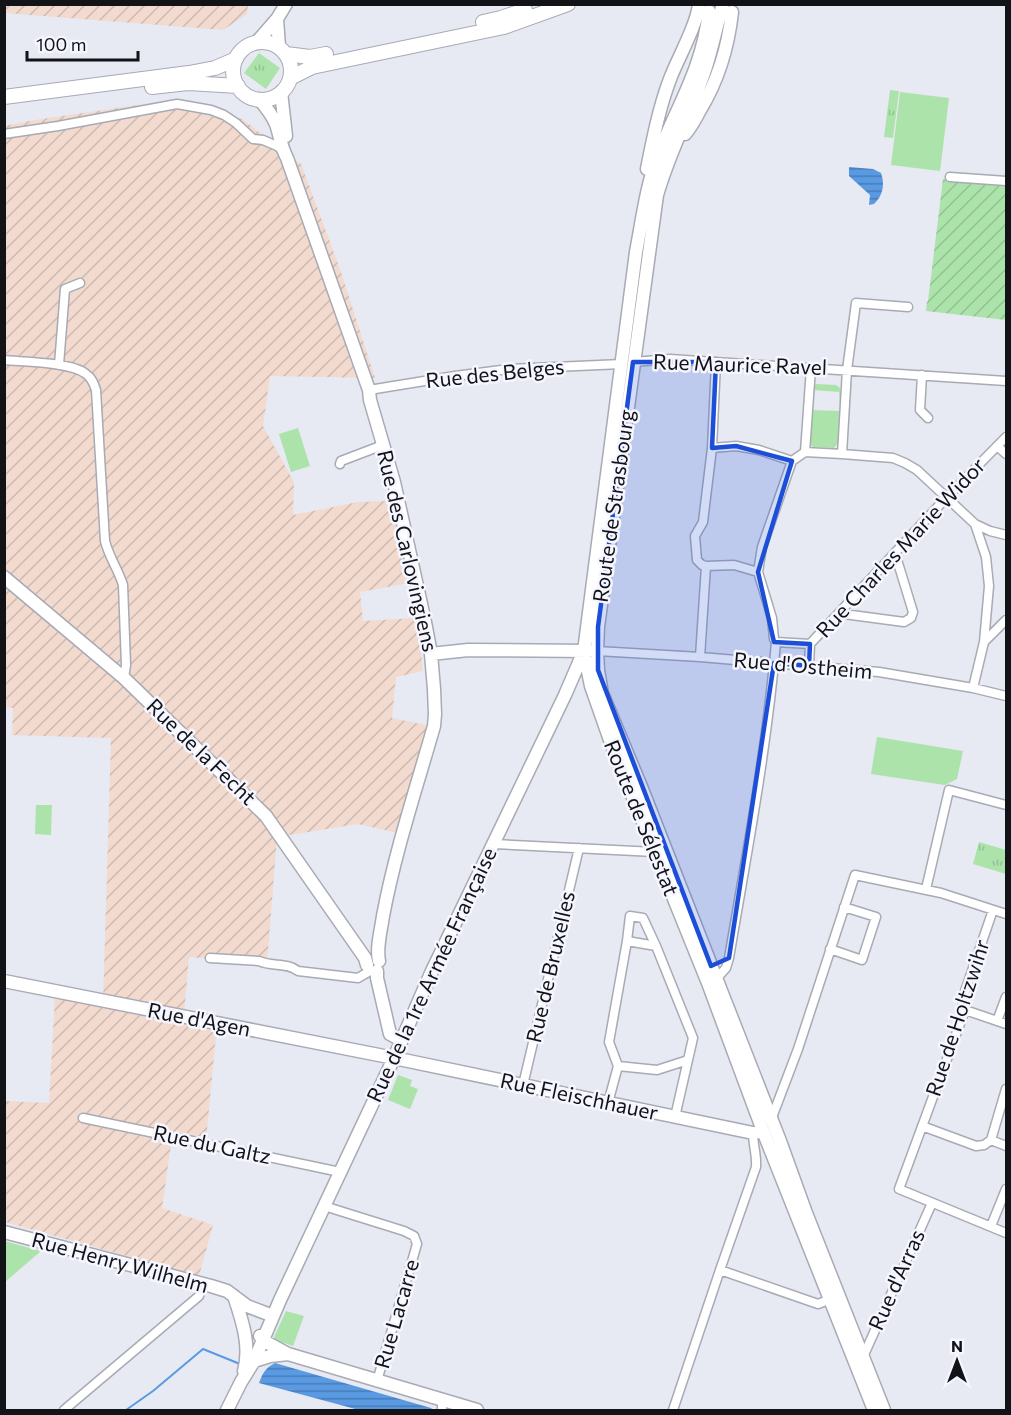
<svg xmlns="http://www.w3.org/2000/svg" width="1011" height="1415" font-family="Commissioner,sans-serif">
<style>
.industrial{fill:url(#industrial-furrows)}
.grass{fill:url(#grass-tufts)}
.park{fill:#ace3aa;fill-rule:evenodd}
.garden{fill:url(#garden-furrows)}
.water{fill:url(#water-rules)}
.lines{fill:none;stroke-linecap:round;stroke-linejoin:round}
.stream{stroke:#599ae2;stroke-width:2}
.street-casing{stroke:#a8aab4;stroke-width:11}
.secondary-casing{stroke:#a8aab4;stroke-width:15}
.primary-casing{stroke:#a8aab4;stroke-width:16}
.street{stroke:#fff;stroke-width:8}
.secondary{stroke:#fff;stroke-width:12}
.primary{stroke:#fff;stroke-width:14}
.marked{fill:#1d4ed8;fill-opacity:0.2;stroke:#1d4ed8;stroke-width:4.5;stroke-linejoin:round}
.labels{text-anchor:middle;stroke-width:5;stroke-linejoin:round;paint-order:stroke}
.street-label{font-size:21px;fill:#121316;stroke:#f5f6ff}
</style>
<defs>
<pattern id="industrial-furrows" width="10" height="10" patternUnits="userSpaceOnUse" patternTransform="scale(1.5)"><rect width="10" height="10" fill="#f2dacf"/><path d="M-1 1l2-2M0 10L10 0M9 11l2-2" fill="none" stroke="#cebab1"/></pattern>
<pattern id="grass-tufts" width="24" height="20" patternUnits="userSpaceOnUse" patternTransform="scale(1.5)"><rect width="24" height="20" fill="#ace3aa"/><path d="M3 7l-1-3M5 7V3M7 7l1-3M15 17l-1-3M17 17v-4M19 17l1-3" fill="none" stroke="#93c292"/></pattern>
<pattern id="garden-furrows" width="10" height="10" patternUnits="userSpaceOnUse" patternTransform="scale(1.5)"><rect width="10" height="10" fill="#ace3aa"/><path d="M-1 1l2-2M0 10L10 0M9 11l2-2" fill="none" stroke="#93c292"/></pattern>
<pattern id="water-rules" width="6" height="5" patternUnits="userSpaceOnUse" patternTransform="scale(1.5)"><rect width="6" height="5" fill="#599ae2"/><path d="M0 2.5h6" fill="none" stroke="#487cb6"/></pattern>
</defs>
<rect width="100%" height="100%" fill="#e7e9f3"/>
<path class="industrial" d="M4,5l1,-1 243,1 -1,9 -24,16 -218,-17z
M179,99l63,20 59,45 40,108 34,106 -105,-2 -7,50 31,56 -1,33 65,-13 33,-1 18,82 -49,9 3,29 54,-3 6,53 -27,6 -4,41 38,8 -28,108 -44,-10 -81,13 -10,126 -78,-6 -5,57 33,11 -12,126 -34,-7 -9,64 51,17 -14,51 -194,-54v-121l44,2 6,-106 48,7 8,-266 -99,-3 1,-27 -8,-1 -1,-581 31,-6z"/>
<path class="grass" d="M259,53l21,15 -14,21 -22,-16z
M890,90l9,1 -6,47 -9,-1z
M979,842l27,8v24l-33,-10z"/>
<path class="park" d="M900,92l49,6 -9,73 -49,-6z
M816,384l20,1 4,3 -2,55 -4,5 -21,-1 -4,-4 4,-57zM813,390l26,2v19l-27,-1z
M298,428l12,38 -19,6 -12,-38z
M877,737l86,14 -6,28 -12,6 -74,-11z
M36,805h16l-1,30 -16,-1z
M398,1075l14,5 -2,6 8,3 -8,20 -22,-9z
M4,1241l37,10 -36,31h-1z
M286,1311l18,5 -11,30 -18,-6 -1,-3z"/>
<path class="garden" d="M943,179l63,4v137l-80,-9 1,-9 1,-1z"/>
<path class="water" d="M849,167l24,2 8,4c4,11 2,23 -7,31l-5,1 1,-10 -21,-19z
M275,1363l156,45 2,2h-74l-100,-27c4,-10 6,-15 16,-20z"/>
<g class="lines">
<path class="stream" d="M126,1410l27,-19 50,-42 37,15"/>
<g class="street-casing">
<path id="street" d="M4,134l54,-8 119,-22 34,6 13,5 12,8 17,16 10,1 14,6 5,4
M950,177l56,4
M4,360c20,2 68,2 82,14 6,4 8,10 10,16l9,151c4,16 13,28 18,44l3,80 -2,13
M633,362l37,-3 336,22
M59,365l6,-76 15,-6
M811,368l-6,84 37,2 5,-84 9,-67 52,4
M922,375l-2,35 8,8
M369,390l86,-14 54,-7 113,-5
M997,446l9,8
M712,448l24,-2 23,4 33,11
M842,454l51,4 12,5 12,7 58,54 11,33 3,29 -5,56 -11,46
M340,464l1,-3 42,-16
M975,524l15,7 16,4
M706,566l28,-1 24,7
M841,611l3,3 60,8 7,-4 2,-6 -15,-49 -6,-7
M776,642l34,2
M984,642l22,-22
M597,651l103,6 179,15 94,16 33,8
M700,657l6,-91 -4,-1 -5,-5 -2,-24 8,-14 9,-74 4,-86
M809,666l1,-22 136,-146 60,-61
M494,844l161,8
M926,889l23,-99 57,15
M993,910l-31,90 3,10 -66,179 107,44
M627,941l3,-25 13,2 13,28
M830,949l32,11 14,-43 -32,-10
M210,958l49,3c13,6 28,1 39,10l60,7 12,-7
M716,979l10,-11 3,-10c18,-105 38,-210 47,-316l-2,-3 -2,-21 -14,-46 4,-25 30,-86 13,-9
M965,1010l41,14
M997,1021l9,-24
M618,1066l39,4 31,-10
M523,1085l56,-237
M608,1103l10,-37 -9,-24 18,-101 29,5 37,92 -18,79
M83,1118l257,54
M771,1120l27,-71 57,-174 86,18 65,21
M922,1126l54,20 8,-1 7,-5 15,6
M991,1140l15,-51
M324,1206l80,25 10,5 3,8 -40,137
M991,1226l15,-37
M720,1270l98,34 13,-5
M863,1357l69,-154
M64,1410l135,-114 5,-12
M442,1410v-10
M673,1410l47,-140 36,-103c1,-12 -3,-22 -3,-34"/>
</g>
<g class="secondary-casing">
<path id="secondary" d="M723,4c-8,26 -12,52 -22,77 -14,38 -33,75 -44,114l-59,432 -1,24 1,19 4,23 40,96 138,352 26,72 78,197
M277,19l2,28
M256,43l21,-24 9,-15
M281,92l5,44
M259,99c7,8 13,16 17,25 4,12 5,23 11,34l82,232 1,10 24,82 31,140 6,32 3,35 1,25 -1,12c-18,63 -39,126 -51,190 -2,15 -7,31 -4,45
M685,134c6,-7 11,-16 15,-24 19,-31 28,-62 32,-98
M647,169c6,-30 12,-61 23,-90 8,-21 27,-54 29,-75
M4,577l120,101 142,138 99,142 2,7
M584,652l7,34 20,57 97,240 55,148 111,279
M431,654l37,-4 121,1
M377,971v7l13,56 11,6
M4,981l390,77 359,75 10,-2
M4,1232l207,54 16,5 20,15 21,8
M234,1296c8,24 17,50 10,75
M260,1336l4,5 24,13 189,56
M254,1361l16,-5 18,-2
M227,1410l14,-28 13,-21 26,-61 114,-242 38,-87 133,-276 19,-44 52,-399c6,-31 10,-64 21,-94 20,-52 46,-90 52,-147"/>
</g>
<g class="primary-casing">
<path id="primary" d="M483,22l18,-4 24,-8
M233 71a29 29 0 1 1 58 0a29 29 0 1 1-58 0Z
M286,54l24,3 16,-3
M290,78l22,-11 192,-40 64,-23
M152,87l36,-4 50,3
M4,97l185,-24 26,-5 21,-9"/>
</g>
<use href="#street" class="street"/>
<use href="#secondary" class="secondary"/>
<use href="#primary" class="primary"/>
</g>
<path class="marked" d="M633,362h83l-4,86 24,-2 56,15 -34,111 16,70 36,2 -1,22 -35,-3 -45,295 -18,8 -113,-296v-43z"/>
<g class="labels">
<g class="street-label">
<text transform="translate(740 365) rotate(2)" y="7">Rue Maurice Ravel</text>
<text transform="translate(495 374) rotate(-6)" y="7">Rue des Belges</text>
<text transform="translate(614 506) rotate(-82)" y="7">Route de Strasbourg</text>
<text transform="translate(901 548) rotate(-47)" y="7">Rue Charles Marie Widor</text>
<text transform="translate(407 551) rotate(77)" y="7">Rue des Carlovingiens</text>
<text transform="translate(803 666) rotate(5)" y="7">Rue d'Ostheim</text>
<text transform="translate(201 752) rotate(44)" y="7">Rue de la Fecht</text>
<text transform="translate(641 818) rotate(68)" y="7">Route de Sélestat</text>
<text transform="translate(551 967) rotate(-77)" y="7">Rue de Bruxelles</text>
<text transform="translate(432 975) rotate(-65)" y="7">Rue de la 1re Armée Française</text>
<text transform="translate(958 1018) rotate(-72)" y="7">Rue de Holtzwihr</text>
<text transform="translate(199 1020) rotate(11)" y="7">Rue d'Agen</text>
<text transform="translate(579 1097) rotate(12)" y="7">Rue Fleischhauer</text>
<text transform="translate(212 1145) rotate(12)" y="7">Rue du Galtz</text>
<text transform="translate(120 1263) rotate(15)" y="7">Rue Henry Wilhelm</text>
<text transform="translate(897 1280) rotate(-66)" y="7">Rue d'Arras</text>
<text transform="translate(397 1314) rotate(-74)" y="7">Rue Lacarre</text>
</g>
</g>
<rect width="1011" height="1415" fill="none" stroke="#121316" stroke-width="12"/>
<g transform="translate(957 1361)" stroke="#f5f6ff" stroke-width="4.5" paint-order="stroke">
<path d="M0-4.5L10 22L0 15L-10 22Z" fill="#121316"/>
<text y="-9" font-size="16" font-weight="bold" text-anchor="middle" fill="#121316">N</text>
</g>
<path d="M27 51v9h111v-9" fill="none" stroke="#121316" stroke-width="3"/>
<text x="36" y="51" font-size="18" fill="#121316" stroke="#f5f6ff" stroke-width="4.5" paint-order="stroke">100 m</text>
</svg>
